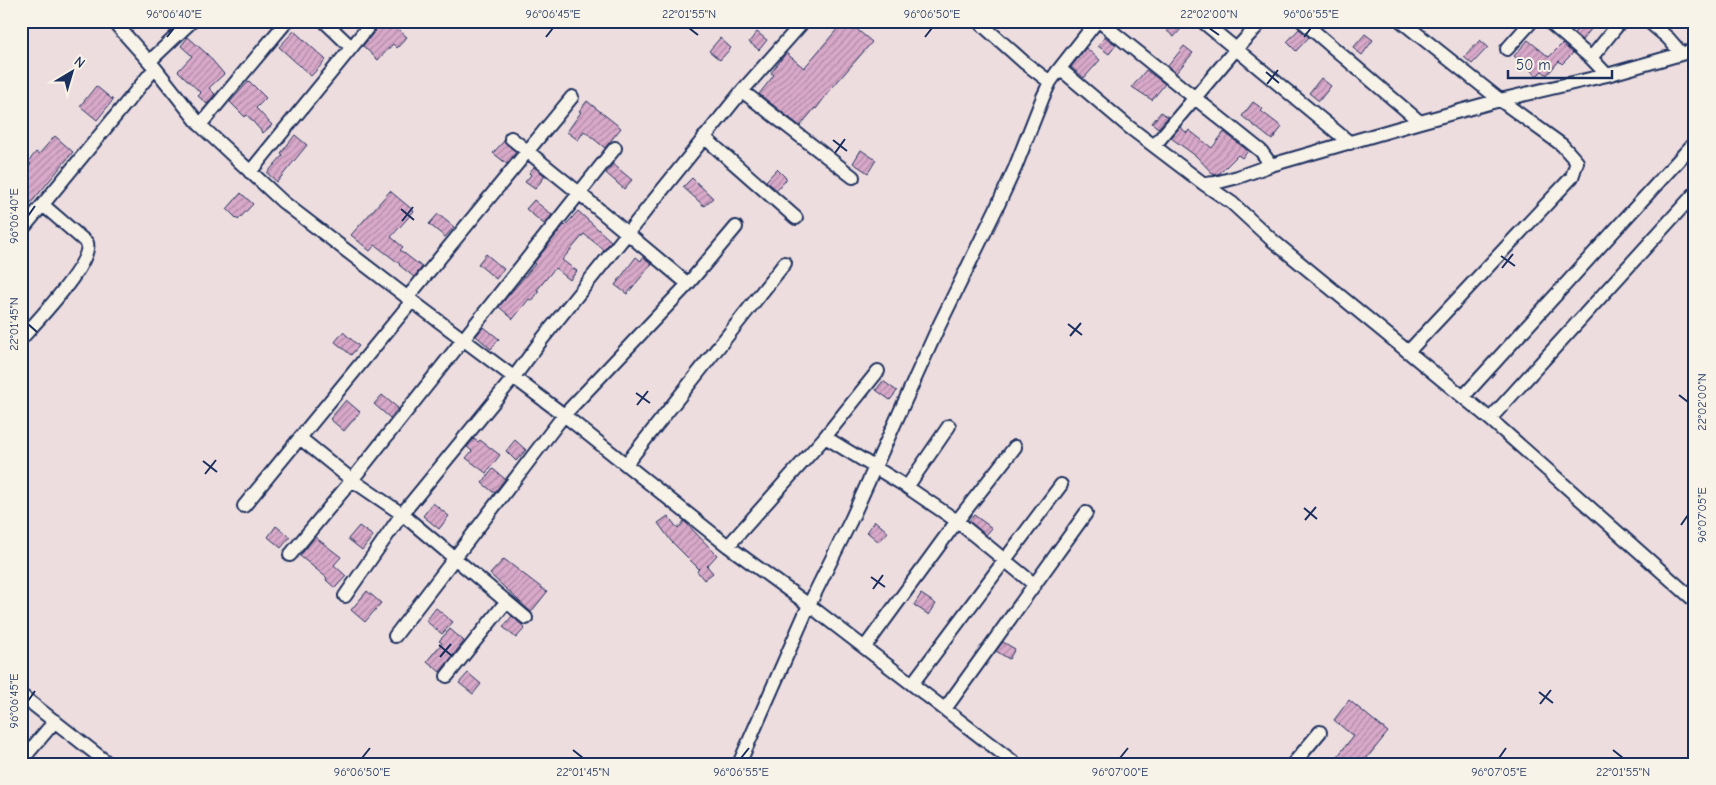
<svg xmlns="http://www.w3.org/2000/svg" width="1716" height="785" font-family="'Comic Neue',sans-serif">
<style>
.building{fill:url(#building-hatch);stroke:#1b2f5e}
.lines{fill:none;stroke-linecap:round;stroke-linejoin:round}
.street-casing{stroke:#1b2f5e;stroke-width:16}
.street{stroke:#f7f3e8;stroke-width:12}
.ticks{fill:none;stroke:#1b2f5e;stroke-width:2}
.neatline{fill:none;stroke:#1b2f5e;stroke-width:2}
.ticks-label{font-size:12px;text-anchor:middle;fill:#1b2f5e}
</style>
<defs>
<pattern id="building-hatch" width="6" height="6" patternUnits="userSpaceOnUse" patternTransform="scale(1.25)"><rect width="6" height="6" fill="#d9a9c9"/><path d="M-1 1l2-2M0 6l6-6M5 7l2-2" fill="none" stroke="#af8aa6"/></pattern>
</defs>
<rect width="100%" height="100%" fill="#eedddf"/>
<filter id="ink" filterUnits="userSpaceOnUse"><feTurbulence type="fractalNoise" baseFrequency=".02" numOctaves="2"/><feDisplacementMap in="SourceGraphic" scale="10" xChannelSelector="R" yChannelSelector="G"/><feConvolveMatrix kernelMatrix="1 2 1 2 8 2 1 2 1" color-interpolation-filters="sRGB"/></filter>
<g filter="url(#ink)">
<path class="building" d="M383,21h5l19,16 -10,11 -4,-4 -15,16 -15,-14z
M844,21h3l25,21 -41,47 -15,20 -1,-1 -15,18 -41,-32 15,-19 -3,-2 15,-20 18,15z
M1173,21h15l-14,16 -8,-7z
M1565,21h33l-16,19 -8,-7 2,-2z
M1299,29l10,8 -13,14 -9,-9z
M294,31l32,29 -15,16 -32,-29z
M757,32l10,8 -8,10 -10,-8z
M1365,34l8,6 -11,15 -9,-7z
M188,37l19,17 17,20 -15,14 6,6 -8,10 -9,-8 3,-3 -23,-22 14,-15 -11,-10z
M1105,37l11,8 -7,9 -11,-8z
M720,38l11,10 -11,12 -11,-9z
M1480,40l8,7 -16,17 -8,-7z
M1528,40l21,17 13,-13 11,9 -11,11 -3,-3 -12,14 -5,-4 -5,5 -23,-20z
M1184,46l9,7 -17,20 -8,-7z
M1086,48l14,12 -16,18 -13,-11z
M1146,70l19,14 -13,16 -20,-13z
M1321,78l10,8 -12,15 -10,-8z
M249,81l17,17 -10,10 16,17 -9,8 -16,-18 -2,2 -15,-15z
M96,86l17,14 -16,20 -17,-14z
M587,101l34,27 -16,20 -21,-17 -6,9 -11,-8 14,-20 -2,-1z
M1253,102l10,7 -2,2 21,16 -10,13 -30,-24z
M1161,112l7,5 -10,11 -6,-5z
M1180,127l7,6 2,-3 23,18 12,-16 24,19 -6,7 -4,-3 -18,18 -6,2 -18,-19 -25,-18z
M295,135l12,10 -30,37 -10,-9 16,-18 -2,-2z
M55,136l18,16 -52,63v-39l10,-12 -3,-2 8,-10 3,2z
M504,141l12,11 -9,12 -14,-11z
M861,150l15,10 -8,13 -15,-10z
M613,164l19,16 -8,9 -18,-16z
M534,167l11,9 -10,13 -10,-7 6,-7 -2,-2z
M777,169l10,10 -10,11 -11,-9z
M692,178l21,20 -9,8 -21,-19z
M390,191l24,20 -23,26 12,10 -3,3 22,17 -8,10 -15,-12 1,-1 -25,-19 -5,6 -19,-16z
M241,193l12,11 -15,16 -11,-11z
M534,200l18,15 -8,9 -18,-15z
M578,211l33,30 -7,9 -20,-16 -22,26 15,11 -7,9 -15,-12 -18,22 2,1 -7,10 -3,-2 -16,20 -14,-12 36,-43 -1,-1 30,-38 1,1z
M438,214l16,13 -9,10 -16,-13z
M486,254l18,15 -8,10 -18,-15z
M636,257l5,4 2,-4 9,7 -25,30 -12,-9z
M484,327l15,12 -8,10 -15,-13z
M343,332l16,14 -8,9 -16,-13z
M883,381l14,10 -7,9 -14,-10z
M382,395l16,13 -8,10 -16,-14z
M346,400l14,12 -16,19 -14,-12z
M474,439l4,3 2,-2 20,15 -14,18 -20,-15 6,-7 -5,-4z
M515,440l11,10 -10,11 -10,-10z
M493,469l12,10 -11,14 -12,-10z
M433,503l16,13 -10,13 -16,-13z
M974,515l18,13 -6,7 -17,-14z
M668,516l10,13 6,-8 3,3 30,31 -10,11 6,7 -9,7 -7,-9 2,-2 -28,-28 -13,-18z
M875,521l13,11 -9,10 -12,-10z
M276,526l14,11 -9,11 -13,-11z
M359,526l14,10 -11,14 -14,-11z
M315,537l26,20 -7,8 12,11 -11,12 -9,-8 1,-2 -27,-22z
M504,559l43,33 -16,20 -41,-38z
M367,591l14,12 -16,19 -14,-12z
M921,594l15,10 -7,11 -15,-10z
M436,608l17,14 -11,12 -16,-13z
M512,616l13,12 -9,10 -13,-11z
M450,629l14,12 -24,31 -13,-11 15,-18 -3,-2z
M1003,642l12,7 -6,10 -13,-8z
M468,673l13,11 -8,10 -14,-11z
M1349,700l39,32 -26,32h-30l21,-28 -19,-16z"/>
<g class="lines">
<g class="street-casing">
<path id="street" d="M113,21l42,47 45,57 83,77 129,99 152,114 164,131 81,59 207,159
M324,21l27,26
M978,21l47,42 25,19
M1099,21l162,130 10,14
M1202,21l148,122
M1302,21l118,101
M1401,21l99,79 62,45 15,17 -5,15 -164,175
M1548,21l43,37 16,17
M1648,21l20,17 13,15
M1507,49l25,-28
M1591,58l30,-37
M150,61l42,-40
M1057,72l40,-51
M742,91l111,86
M200,125l87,-104
M704,137l92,81
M511,138l68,55 109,91
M1154,146l82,-97 26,-28
M250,172l123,-151
M1204,184l28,19 40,37 218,179 205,182
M21,231l134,-163
M407,298l165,-201
M21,339c14,-16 72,-76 66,-96l-44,-38
M1463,397l232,-255
M1490,419l205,-226
M825,437l82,50 50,34 78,64
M300,438l52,42 50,34 124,104
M626,464l159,-201
M907,487l42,-61
M244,506l168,-205
M728,546l97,-109 53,-66
M290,555l62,-75 263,-332
M345,596l57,-82 112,-137 29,-39 199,-247 62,-70
M395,636l169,-221 124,-131 48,-57
M865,647l92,-126 58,-74
M447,676l59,-74
M912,684l149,-199
M21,695l88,69
M945,709l141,-196
M21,761l34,-40
M739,764l70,-159 42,-85 86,-190 60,-123 18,-39 28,-71 7,-15 7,-10 8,1 64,54 75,57 11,-1 23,-6 33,-12 149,-43 80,-22 107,-25 88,-25
M1293,764l27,-32"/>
</g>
<use href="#street" class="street"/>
</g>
</g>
<path class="ticks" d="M689,28l9,7M1209,28l10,7M167,37l7,-9M546,37l7,-9M925,37l7,-9M1304,37l7,-9M1266,72l13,11M1267,84l11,-14M833,140l14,11M835,153l10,-14M401,209l13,11M28,216l7,-10M402,221l11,-14M1501,256l14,10M1502,268l11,-14M28,324l9,8M1068,324l14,11M1070,336l11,-13M636,393l14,10M1679,395l9,7M637,405l11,-14M203,461l14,11M205,474l11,-14M1304,508l13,11M1305,520l11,-13M1681,525l7,-10M871,577l14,10M873,589l10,-14M439,645l13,11M440,657l11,-13M1539,692l14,11M28,701l7,-10M1540,704l11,-14M573,750l10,8M1613,750l10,8M362,758l8,-10M741,758l8,-10M1120,758l8,-10M1499,758l7,-10"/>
<rect width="1716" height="785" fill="none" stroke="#f7f3e8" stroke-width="55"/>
<g transform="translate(72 72) rotate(38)" stroke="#f7f3e8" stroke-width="4" paint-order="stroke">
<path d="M0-4L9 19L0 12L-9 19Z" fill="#1b2f5e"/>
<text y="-8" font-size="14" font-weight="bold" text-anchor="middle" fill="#1b2f5e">N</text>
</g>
<path d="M1508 70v8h104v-8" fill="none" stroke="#1b2f5e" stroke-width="2.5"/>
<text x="1516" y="70" font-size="15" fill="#1b2f5e" stroke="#f7f3e8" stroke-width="4" paint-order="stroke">50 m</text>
<rect x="28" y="28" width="1660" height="730" class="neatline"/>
<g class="ticks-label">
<text x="174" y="18">96°06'40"E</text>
<text x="553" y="18">96°06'45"E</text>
<text x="689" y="18">22°01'55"N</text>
<text x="932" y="18">96°06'50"E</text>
<text x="1209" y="18">22°02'00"N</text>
<text x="1311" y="18">96°06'55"E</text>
<text transform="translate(14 216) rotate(-90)" y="4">96°06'40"E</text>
<text transform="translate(14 324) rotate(-90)" y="4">22°01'45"N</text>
<text transform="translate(1702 402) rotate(-90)" y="4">22°02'00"N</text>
<text transform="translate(1702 515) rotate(-90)" y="4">96°07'05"E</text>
<text transform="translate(14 701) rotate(-90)" y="4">96°06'45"E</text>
<text x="362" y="776">96°06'50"E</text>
<text x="583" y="776">22°01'45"N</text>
<text x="741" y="776">96°06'55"E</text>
<text x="1120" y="776">96°07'00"E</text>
<text x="1499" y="776">96°07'05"E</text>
<text x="1623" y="776">22°01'55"N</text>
</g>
</svg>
